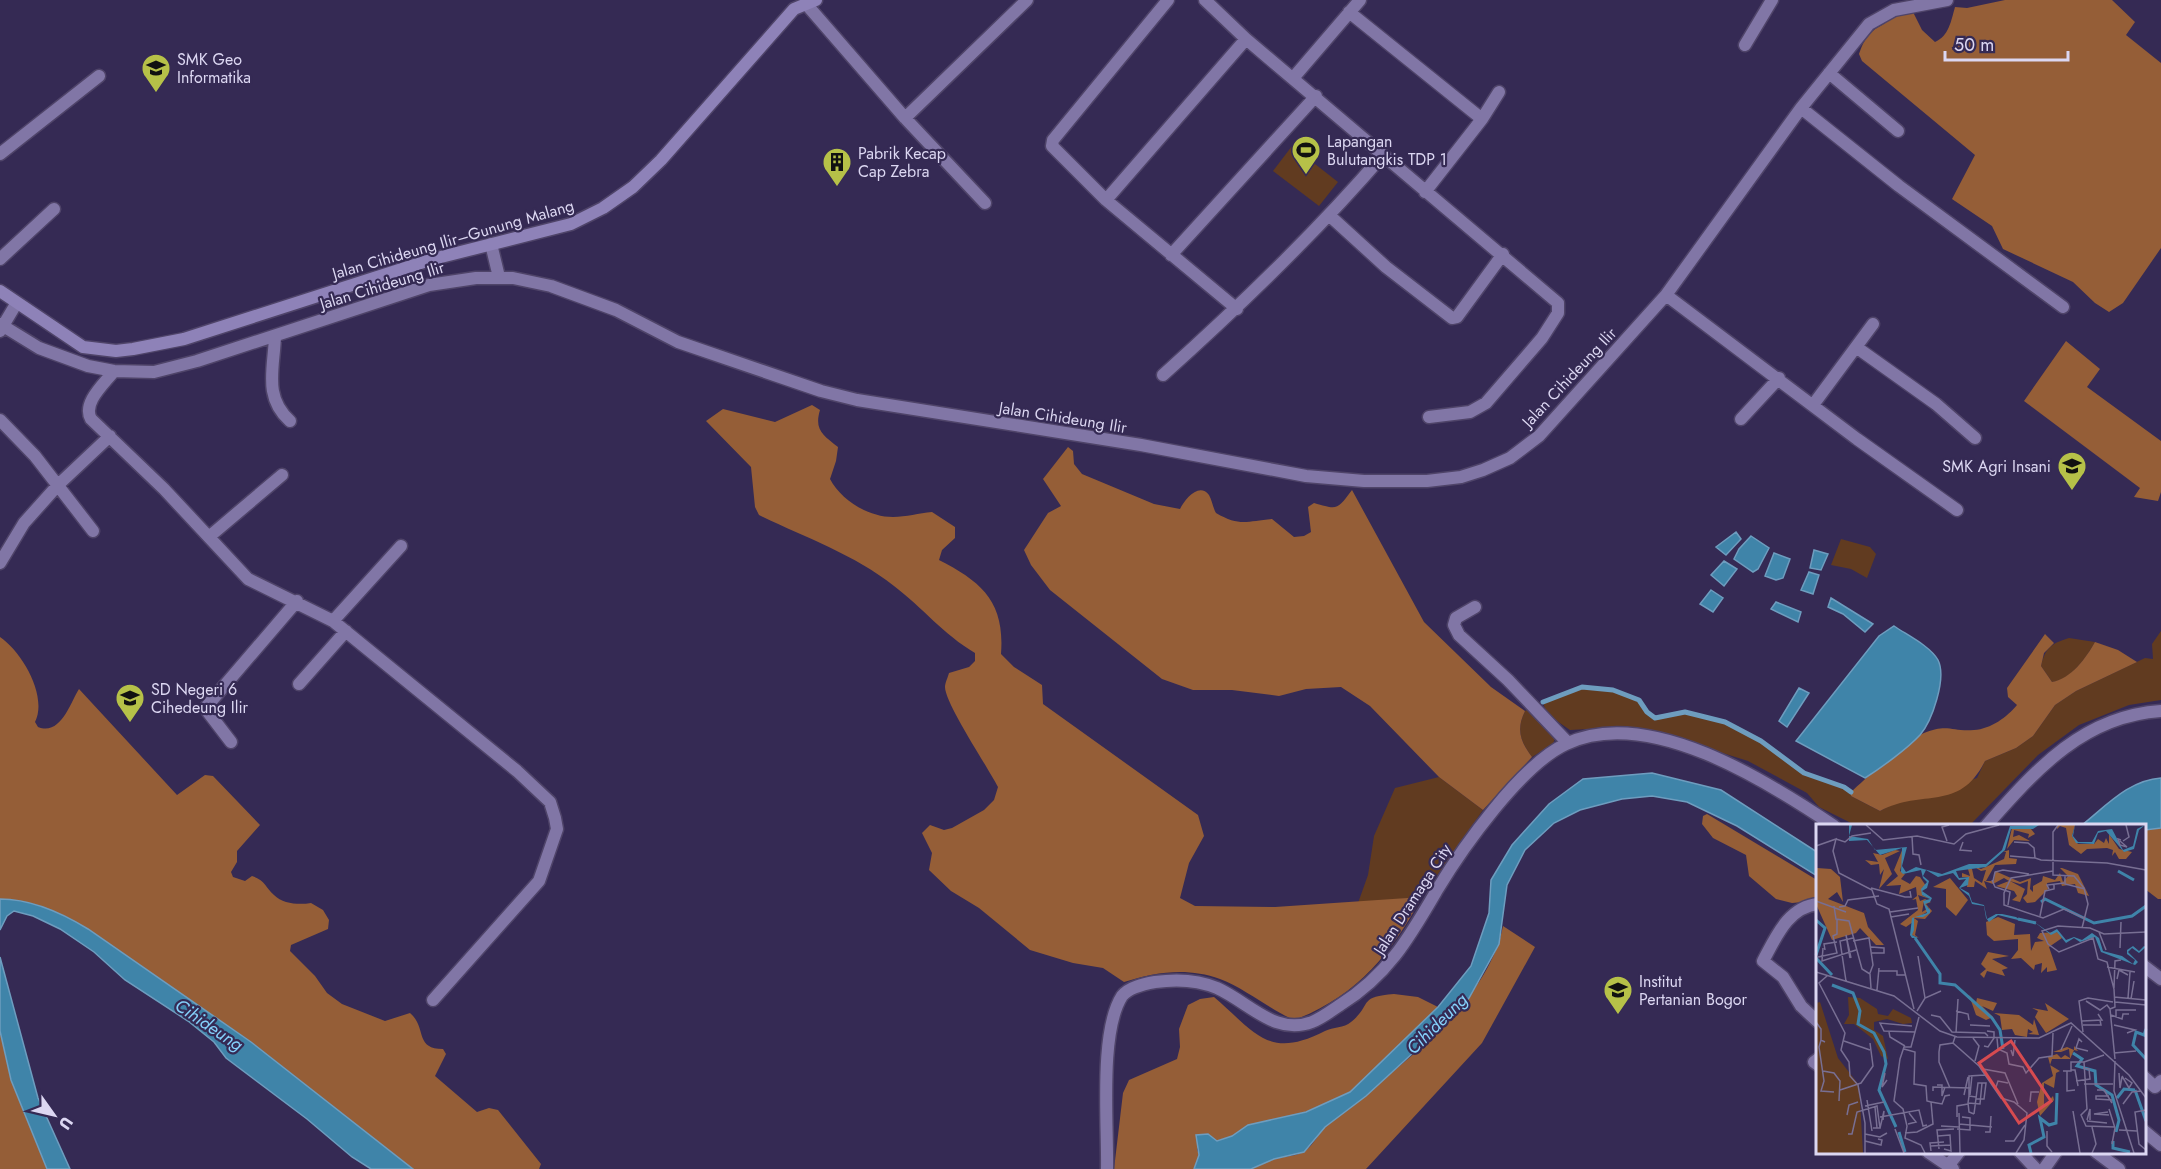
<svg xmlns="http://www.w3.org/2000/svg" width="2161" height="1169" font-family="Jost,sans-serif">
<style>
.green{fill:#613b20}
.forest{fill:#955e37}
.water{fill:#3f84a9;stroke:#6e9dbf;stroke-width:1.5}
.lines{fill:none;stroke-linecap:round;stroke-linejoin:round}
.stream{stroke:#6e9dbf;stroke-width:5}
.minor-casing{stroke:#4f4469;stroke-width:15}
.secondary-casing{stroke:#4f4469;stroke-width:15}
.minor{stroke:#8176a6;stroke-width:12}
.secondary{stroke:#8e82b8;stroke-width:12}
.labels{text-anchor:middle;stroke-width:4.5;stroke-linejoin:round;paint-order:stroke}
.poi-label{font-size:16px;fill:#dcd7f2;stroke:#352a54;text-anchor:start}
.street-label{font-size:16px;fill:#dcd7f2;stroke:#352a54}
.water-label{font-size:18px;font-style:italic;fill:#85d1fb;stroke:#352a54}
.inset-river{fill:none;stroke:#3f84a9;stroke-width:3}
.inset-road{fill:none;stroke:#786f93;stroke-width:1.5}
.view{fill:#d74b50;fill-opacity:0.15;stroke:#d74b50;stroke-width:3}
.inset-edge{fill:none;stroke:#dcd7f2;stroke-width:3}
</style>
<rect width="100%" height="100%" fill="#352a54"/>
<path class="green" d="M1292,146l46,36 -19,24 -46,-35z
M1841,539l29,8 6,7 -9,24 -16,-9 -20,-4z
M2161,631v69l-32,5 -50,20 -41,30 -68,70h-115l-36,-18 -12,-14 -59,-32 -89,-28 -52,-5 -37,2 -16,-11 -9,-10 -2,-7 39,-15 31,3 26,10 8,12 8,6 30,-6 40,10 36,19 43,32 40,14 7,5v4l29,15 13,-7 84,-26 8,-17 31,-13 17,-12 22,-31 21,-14 69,-33 8,1 -1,-15z
M2069,638l26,4c-9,16 -24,38 -43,40l-11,-16c4,-18 11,-23 28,-28z
M1529,709l26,29 -2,6 -21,13c-12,-16 -16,-28 -7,-46z
M1439,777l44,33 -61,87 -64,6 10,-28 6,-39 21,-48z"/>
<path class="forest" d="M2005,0h107l23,22 -9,13 35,28v185l-38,55 -14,9 -14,-9 -22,-21 -70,-33 -11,-23 -40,-27 23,-44 -113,-94 -3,-7c3,-9 7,-18 15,-24 3,-3 10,-5 12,-8 6,-10 5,-20 22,-20l14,28 13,12c14,-6 16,-21 20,-35l12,1z
M2066,341l34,28 -13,18 74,54v51l-3,9 -24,-4 6,-9 -116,-87z
M812,405l8,5c-6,20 3,25 18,37l-2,14 -6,18c11,21 38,38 63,38 13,0 26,-4 39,-5l23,15v11l-13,12 -3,10c43,22 66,42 62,94l13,13 28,18 1,19 155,111 6,21 -15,27 -9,35 15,8 80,1 147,-10c-31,57 -66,100 -128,123 -25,-11 -48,-31 -74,-41 -33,-12 -64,-7 -96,3l-21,-14 -30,-5 -43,-13 -51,-42 -28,-17 -22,-21 3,-17 -10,-20 8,-8 14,5 8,-2 32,-18 10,-10 4,-13c-11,-21 -53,-84 -53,-100 0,-4 3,-10 4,-14l20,-6 6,-6v-8c-32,-19 -52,-45 -81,-67 -40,-32 -90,-49 -135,-71l-4,-8 -4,-40 -45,-46 17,-12 52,13z
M1068,447l5,4 1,13 8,10 72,30 26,5c5,-10 19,-27 29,-14 3,5 4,13 7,18 24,14 31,8 56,6l22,18 10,-1 7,-4 -3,-25 6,-4c24,7 23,7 38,-13l72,132 67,65 34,24c-9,18 -5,30 7,46l-49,53 -44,-33 -69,-71 -29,-19 -35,2 -27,7 -47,-6h-39l-31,-11 -112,-89 -19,-25 -7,-15 24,-37 13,-7 -18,-27z
M2045,634l9,9 -10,10 -3,13 11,16c19,-3 34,-24 43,-40l23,8 19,12 -61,29 -21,14 -22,31 -17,12 -31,13c-26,52 -62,27 -105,50l-29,-15v-4c14,-13 57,-52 73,-59 24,-10 28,-1 50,-3 17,-1 33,-13 43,-25l-9,-8 -1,-9z
M0,637c22,15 48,59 35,85l3,5c23,9 32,-24 41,-38l98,106 28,-20 8,1 47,49 -23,26v11l-6,10 2,5 12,4 7,-5c13,4 13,11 22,19 9,9 25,10 37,8l12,7 6,10 -1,9 -37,16 -1,6 25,25 12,17 15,11 43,17 25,-8c17,14 4,36 33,36l3,5 -11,22 42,36 12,-4 9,2 43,54 -2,5h-126l-162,-127 -163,-113c-26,-16 -57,-30 -88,-30z
M1707,814l110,66v30l-14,-8 -11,1 -16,-4 -27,-23 -3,-21 -33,-17 -11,-14 1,-8z
M2161,819v80h-3l-13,-10 -1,-63h-28z
M1503,926l32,21 -53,96 -116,126h-115c14,-14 36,-9 52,-17 10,-5 16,-20 24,-27 61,-51 160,-117 176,-199z
M1394,994l24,3 20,10 -88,85 -44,20 -58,13 -16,11 -16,5 -8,-7 -11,15 2,6 -5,14h-80l9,-76 6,-13 48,-21 3,-12 -1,-18 9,-24 12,-6 14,-2c42,36 54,63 111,34 8,-4 19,-3 26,-9 22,-18 6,-25 43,-28z
M0,1031l11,49 36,89h-47z"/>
<path class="water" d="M1736,532l5,7 -15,16 -10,-8z
M1751,536l18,12 -11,21 -5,3 -19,-13 5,-10z
M1814,550l14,4 -7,16 -11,-2z
M1774,553l16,6 -7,19 -7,2 -11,-4z
M1724,561l13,8 -13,17 -13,-11z
M1809,572l10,3 -6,19 -12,-4z
M1711,590l12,8 -10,14 -13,-8z
M1831,598l42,26 -8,8 -22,-18 -15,-7z
M1776,602l25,10 -3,10 -27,-13z
M1894,626c13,9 36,20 44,34 9,18 -6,61 -18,75 -12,13 -39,33 -55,43l-69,-37 83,-105z
M1799,688l10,5 -22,34 -8,-6z
M1652,773l69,17 96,62v24l-80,-50 -50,-24 -35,-6 -30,3 -42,11 -26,13 -29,27 -18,35 -8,59 -30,54 -19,21 -84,77 -41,31 -21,25 -30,7 -23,10h-57l5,-14 -3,-20 12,-1 9,7 15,-5 16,-11 58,-13 44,-20 88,-85 33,-41 18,-53 2,-33 21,-35 37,-41 34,-25z
M2161,778v50l-16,2 -1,-4 -62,-1c24,-19 47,-45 79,-47z
M0,899c31,0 62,14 88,30l163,113 162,127h-42l-19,-12 -45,-38 -81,-61 -12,-16 -26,-21 -63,-41 -31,-28 -34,-23 -27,-13 -19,-5 -7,5 -7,14z
M0,957l38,141 32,71h-23l-36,-89 -11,-49z"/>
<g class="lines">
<path class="stream" d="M1543,702l39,-15 31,3 26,10 8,12 8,6 30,-6 40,10 36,19 43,32 40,14 7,5"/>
<g class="minor-casing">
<path id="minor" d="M1168,0l-115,140 -1,6 54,54 131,109
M807,5l98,113 80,85
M1349,12l133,107
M1745,45l27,-45
M1829,73l69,58
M1294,77l66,-77
M1801,108l98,78 164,121
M905,118l122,-118
M0,154l99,-78
M1383,155l175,148v10l-16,25 -56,65 -16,9 -41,5
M1425,192l57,-73 17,-27
M1106,200l140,-161
M1330,216l56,51 66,51 5,-1 46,-63
M491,244l8,33
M1171,255l145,-159
M0,259l54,-50
M1666,295l191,144 100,71
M0,324l39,24 49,18 26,5 40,1 43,-11 232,-76 47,-7h37l38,8 65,24 62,32 143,49 36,9 284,45 165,31 58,5h63l34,-4 22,-7 27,-12 29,-22 127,-141 135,-187 68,-84 25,-14 53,-10
M0,331l16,-27
M275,336c-1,32 -12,61 15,85
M1856,347l80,57 39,34
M114,371c-10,13 -32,32 -23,48l73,70 84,90 85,42 68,-75
M1163,375c78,-70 152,-141 220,-220l-137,-116 -41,-39
M1813,405l60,-81
M1741,419l38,-41
M0,420l35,36 58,75
M210,536l72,-61
M0,563l24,-40 34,-38 52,-49
M1475,607l-19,11 -2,7 5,10 49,45 60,63
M333,621l184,150 33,31 5,16 2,11 -18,52 -106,119
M299,684l47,-53
M231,742l-23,-30 -1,-6 90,-105
M1986,826c49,-55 96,-110 175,-115
M1818,904c-30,3 -42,33 -55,57l20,16 18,29 17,16
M2144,966l17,13
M1818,1059l-4,3 4,3
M2144,1077l11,10 6,-6
M2144,1131l17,14
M1928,1152l25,17
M2020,1152l16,17
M2096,1152l23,17
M1948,1166l11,-14
M1107,1169c1,-44 -8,-137 15,-173 7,-9 22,-12 33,-14 21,-3 43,-2 62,6 33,15 58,48 95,34 10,-4 19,-11 28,-17 48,-30 69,-67 97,-115 26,-43 84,-125 129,-146 82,-39 201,37 268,82
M2044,1169l12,-17"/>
</g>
<g class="secondary-casing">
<path id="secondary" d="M0,291l83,56 33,4 17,-2 51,-10 249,-80 138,-35 32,-16 30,-21 28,-27 133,-151 22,-9"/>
</g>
<use href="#minor" class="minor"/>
<use href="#secondary" class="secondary"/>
</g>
<defs>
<g id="school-pin" transform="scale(1.5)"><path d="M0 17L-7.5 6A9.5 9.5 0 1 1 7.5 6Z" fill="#b6c148" stroke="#352a54"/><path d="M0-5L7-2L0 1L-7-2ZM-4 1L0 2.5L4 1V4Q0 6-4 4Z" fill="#111"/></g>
<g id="stadium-pin" transform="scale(1.5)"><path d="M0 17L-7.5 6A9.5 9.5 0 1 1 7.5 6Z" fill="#b6c148" stroke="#352a54"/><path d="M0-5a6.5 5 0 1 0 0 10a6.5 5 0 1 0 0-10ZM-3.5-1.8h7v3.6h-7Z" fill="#111"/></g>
<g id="building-pin" transform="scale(1.5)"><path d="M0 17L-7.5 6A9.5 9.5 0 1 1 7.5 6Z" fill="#b6c148" stroke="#352a54"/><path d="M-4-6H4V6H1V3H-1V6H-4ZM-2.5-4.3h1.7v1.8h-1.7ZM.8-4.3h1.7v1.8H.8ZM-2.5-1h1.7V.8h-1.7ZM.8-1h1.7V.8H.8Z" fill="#111"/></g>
<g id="university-pin" transform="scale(1.5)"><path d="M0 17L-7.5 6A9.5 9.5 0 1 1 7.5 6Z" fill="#b6c148" stroke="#352a54"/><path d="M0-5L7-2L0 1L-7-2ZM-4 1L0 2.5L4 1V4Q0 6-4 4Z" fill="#111"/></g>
</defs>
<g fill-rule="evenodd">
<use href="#school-pin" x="156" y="68"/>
<use href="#stadium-pin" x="1306" y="150"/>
<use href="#building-pin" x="837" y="162"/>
<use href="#school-pin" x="2072" y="466"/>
<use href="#school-pin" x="130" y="698"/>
<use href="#university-pin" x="1618" y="990"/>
</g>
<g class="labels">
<g class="poi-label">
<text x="177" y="65">SMK Geo<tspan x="177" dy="18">Informatika</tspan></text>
<text x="1327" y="147">Lapangan<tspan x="1327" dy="18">Bulutangkis TDP 1</tspan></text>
<text x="858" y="159">Pabrik Kecap<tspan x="858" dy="18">Cap Zebra</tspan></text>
<text x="2051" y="472" text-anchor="end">SMK Agri Insani</text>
<text x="151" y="695">SD Negeri 6<tspan x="151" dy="18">Cihedeung Ilir</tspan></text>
<text x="1639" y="987">Institut<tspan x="1639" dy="18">Pertanian Bogor</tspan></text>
</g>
<g class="street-label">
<text transform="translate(453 239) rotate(-16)" y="6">Jalan Cihideung Ilir–Gunung Malang</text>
<text transform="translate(382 285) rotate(-17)" y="6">Jalan Cihideung Ilir</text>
<text transform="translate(1569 377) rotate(-47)" y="6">Jalan Cihideung Ilir</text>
<text transform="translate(1063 417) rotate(9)" y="6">Jalan Cihideung Ilir</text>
<text transform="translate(1412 899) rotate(-57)" y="6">Jalan Dramaga City</text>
</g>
<g class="water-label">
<text transform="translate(1437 1024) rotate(-45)" y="6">Cihideung</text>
<text transform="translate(209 1025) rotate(34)" y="6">Cihideung</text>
</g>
</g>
<g transform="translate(1816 824)">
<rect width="330" height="330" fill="#352a54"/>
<path d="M32,173l12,1 17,11 1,5 10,2 5,-7 18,9 1,5 -9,1 -16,-5 -13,3v8l9,6 5,23 -7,-3 -8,-17 -19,-15h-10l5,-9zM4,178l18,56 21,27 4,68h-47v-150z" fill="#613b20"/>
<path d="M241,1h18l-3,11 6,8h16l4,-5 6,4 2,-5 3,6v-10l10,15 13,3 -6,7h-7l-4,-7 -3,4 1,-6 -6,-2 -20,1 -6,5 -12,-9 -3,-17 -6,-2 -3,3zM196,4l19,1 4,5 -7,4 1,-4 -15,-4 -1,7 6,-2 11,6 -16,-1 -7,9zM87,24l1,7 -4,16 5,3 -4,5 9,5 6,-8 4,1 6,9 -4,2v7l8,4 -12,-4 2,6 5,-2 2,1 -3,1 -2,11 5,-3v3l-7,4 9,-3v-5l-5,-3 2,-4 5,1 -5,2 6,7 -7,8 -11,-1 4,3 -3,14 4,3 -7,-3 1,-13 -7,5 -6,-3 18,-14 -2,-11 -4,1 5,-4 -1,-9 -17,7 2,-9 -15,1 12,-10 -4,-6zM79,26l5,1 -15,7 7,16 -13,15 5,-20 -4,6 -1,-11 -8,1 -6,-5 13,2 -5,-9 9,2zM193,26v8l8,1 -1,5 -21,1 -9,16h8l1,-10 25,11 11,-4 -1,11 3,3v-6l9,-5 1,-5 12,4 5,-7 3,9 5,-6 -8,-8h2l16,6 11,22 -11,-3 -3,-9 -13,2 -2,-5 -13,2 1,6 -13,13 -8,1 -4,-5 4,-4 1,-13 -8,3 -10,-3 15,8 -5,13 -8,-2 5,-4 -3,-5 -18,-5 13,-5 -5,-3 -11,6 -9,-3 3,8 -12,-8 -1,6h-7l1,-10h-6v-4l8,3 -2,-7h4l2,9 8,5 4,-13 -5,1 -8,-5 8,3 23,-10 2,-7h-3zM0,39l1,5 14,1 9,8 3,25 -6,-10 -9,7 36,14 4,14 16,18h-8l-16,-17 -4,5 -24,7 -16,-36zM134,54l18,22 -12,16 -10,-9v-18l-13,-2zM182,93l17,7 -1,11 16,-1 1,17 4,-9 9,-1 -7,-3 3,-5 19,-1 3,6 -13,9 8,23 -10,2v-5l-6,6 1,-10 -7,2 -1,5 -13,-12 -10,1 7,-9v-11l-24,2 -7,-6 -1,-13zM172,128l21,4 -17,3 16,9 -6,2 3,6 -18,-5 -3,7 -4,-4 6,-5 -5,-5zM153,171l7,8 1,-5 20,5 -4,8 -11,-5 11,11 -7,3 -10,-5zM229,179l24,16 -23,14 -11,-16 3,-6 -6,-3 16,3zM178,189l25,2 14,10 1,-6 5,16 -11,-1 5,-2 -5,-3 -1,8 -12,-2 -3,-6 -10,1 -2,-14zM258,222l4,5 -4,-1 -4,9h-18l-2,6 10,6 -4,2 -2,15 -10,-5v23l9,-10 1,4 -14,16 -3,-14 4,-16 1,-3 11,-7 -5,-19 9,-3 4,4 4,-3 5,3 -1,-9 -8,3h-8l14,-5 7,3z" fill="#955e37"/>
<path d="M33,1h3l-3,11 19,3 7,11 32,-3 -5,19 4,6 10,-5 26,7 27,-10h17l16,-14 8,-24 29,-1 -6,4h-22l-6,21 -19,17 -30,4 3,7 10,-1 -1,8 -8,3 9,5 3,9 12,3 3,14 9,-5h6l14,3 6,4 -24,-6 -9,7 -3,-4 -2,-12 -12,-2 -3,-8 -10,-8 7,-9 -7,1 -6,-7 -15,4 -12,-7 -3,6 6,5 -2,7 -5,3 10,7 -2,4 -5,2 5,6v3l-7,4h-9v13l-2,5 6,3h-6l-2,-3 2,-17 15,-5 -4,-12 7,-2 -8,-4 -1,-6 6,-7 -4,-4 -2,-8 -18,4 -2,-2 1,-24 -22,7 -13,-15 -18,1zM259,1l-2,11 5,6h14l6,-11 14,-2 11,21 10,-4 4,-17 8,-4 -6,5 -5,19 -10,3 -18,-21 -8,2 -4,11 -18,-1 -4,-7zM217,97l17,12 7,-4 9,11 8,-3 8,3 10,-7 7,5 4,13 19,5 11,8 2,-4 -8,-6v-4l6,-4 6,5 5,-5 2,1 -7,6 -7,-5 -4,4 10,10 -3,3 -34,-13 -6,-15 -15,5 -6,-4 -8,5 -9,-11 -6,3z" fill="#3f84a9"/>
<path class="inset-river" d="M302,47l16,9M225,78l4,-3 49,24 38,-7 14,-10M202,95l18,4M0,96l9,8 -9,27M99,114l25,36v9l15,2 37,33 8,12 3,19M0,134l16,17M16,161l21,8 7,18 -2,13 16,9 10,19 2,12 -7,26 17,37M330,205l-2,6 -8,-3 -3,13 13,14M257,229l9,6 -5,7 18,5 1,14 16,10 7,25 -3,12M319,266l11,31M301,274l7,-9 11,1M83,308l6,20M297,317v7l17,4M215,329l-2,-8 15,-8 -4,-19 9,7 7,-2 1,-30"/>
<path class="inset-road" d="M50,1l17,15 34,-4 37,8 12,-10 33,-9M242,1l-5,7v43l21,1 10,12 4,16 -6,24M96,12l1,18 6,1 2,10M20,15l9,3 7,-6 19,-3M131,17l-5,-14 7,-2M304,17l7,6 -7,-2 -2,-6 3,1M307,17l6,-4 -3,-12M147,18l-3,8 12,1M198,18l14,1 6,5 1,10 6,2 66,3 39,7M0,22l20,-7 -3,12 6,22 33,17 5,14 12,5 25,100M194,32l25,2M237,47l-42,7 -7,15v12l39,13 21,-9 20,9M249,51v9l20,5M176,56l3,7 15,5 -2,13M177,57l2,-9 8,-2 26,4M55,64l34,9h6l-1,-6M233,65l-2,-4 17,-2M0,77l30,11M18,82l2,13 13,2 13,48 8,5 1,14M23,83l6,-1 3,-6 31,-4M74,88l28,-4M224,92l5,-25 9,-2v-5M75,93l18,-3M283,108l7,18M37,117l16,-3 4,27 -3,8M55,123l13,1v5h-12M7,124l-1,13 34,-11M304,124l1,-26M9,126l-1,-6 13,-2M102,132l7,42M2,133l19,-4 -4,-17 4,-2v-14M34,134l-4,-23 5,23M291,143l28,5M63,147h18v4h8M0,148l78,24 46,35 17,6 82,1 32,-15 58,52 17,23M11,152l-8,7 26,50 -4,17 8,12 1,14 8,9 7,38v30M301,155l2,-9 9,5M30,157l-6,-40 13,-3M298,164l1,-27 6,-1M61,166l2,-22M298,173l32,3M312,174l2,-26M315,175l3,-18M270,177l14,9 7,-5 3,4M299,178l31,3M294,185l5,-2 -1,-18 -7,-27 -9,-3 -5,-21 -34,14 -11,-8 -6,-13 16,-5 32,2 14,6 42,-2M294,185l5,50M101,187l8,-13 16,-7M140,187l12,3 1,6M115,191l9,2 12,15 33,1 3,3M295,191l11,4 1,-5h6M103,193l-8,30h-7l-4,12 -6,42 9,8 4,17 -2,12 16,7 4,8M300,194v-8h20M266,197l20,-1 -4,-6M0,198l5,7v11M154,201l20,1M267,201h18l-1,-5M298,201l21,5 -8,3M96,202l-32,-3 4,8 31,1M73,208l1,5 15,9M267,208l-4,-31 9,-3 25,4M140,209l2,-34M139,213l-2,6 26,23 22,32 13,4 13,11 -3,27 -8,13M157,214l6,8 -4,15M181,214l1,11 9,4 2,11 14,3 3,6 13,-15 13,-2 1,-23M28,217l26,9M9,218l-4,-2 -2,7 5,34 -3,10 13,1M266,218l-3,-3 -3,9 12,3M168,222l4,1 6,-9v-6l-7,-1M88,225l11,3 -1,32 12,2 1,15 4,1M195,226l2,6 2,-16M245,226l11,-24M298,229l22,-2M288,231l-20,7 3,47 -6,6 5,11 29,1M299,237l-1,30 20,62M167,245l22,4 13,31M255,246h4l3,16M7,247l11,2 6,8 -1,20M247,247h8v-9h13M251,247v20l8,-1M69,249l-3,14 5,-7M303,249l1,15 2,-11M306,252l7,12 3,-5 -7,-5M260,257l14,-2 -1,-10 -6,-1M268,260h29M121,261h5v11l3,-9M134,264l-11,-26v-10l1,-7 13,-2M24,266l21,-7 12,-17 -3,-23M179,266l3,-9 10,2M281,266h7l8,13M117,267v-4l37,1M148,271l4,-18M154,271l2,-20M153,272v-20l16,-1M293,272h-13v3l16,1M51,276l5,31M214,278l1,-10h8M152,279l12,1 2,-21M307,280l9,-12 9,-1M49,282l19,-4M59,283l2,21M293,285l6,19 -3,16M330,286l-11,2 4,32 7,6M257,287l7,42M292,288l-14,2 15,1M143,289l1,40M158,290l4,-31h8l-2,16h-8M158,290l-5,-2 -1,-9 1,-7 7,1M31,291l2,-10 9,-3M64,293l39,-7 4,16 4,-1M141,293v-11l11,-2M271,296l3,-11v11M271,297l20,2M92,300l8,-2 -7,-9M143,300l33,3M125,302l18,1M276,303l4,17 -4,9M64,304l4,-17 -1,9M79,305l9,24M141,305l13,1v-12l-8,-1M303,306l18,1M231,307v15l5,6M169,308h5l1,-16M89,309l12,-1 16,-8 -2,-22 11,2 3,-8 5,-1M32,310h4l5,-22 20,-6 3,22h-7M49,310l15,3 7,-4M122,312l12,-1 1,16 -7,-2M49,317l16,4 1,-5 -4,-1M189,317h9l11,-16M114,322l21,-1M123,325l-2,-19 17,-1M115,327l-1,-8 14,-1"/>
<path class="view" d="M195,217l40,60 -32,22 -40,-60z"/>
<rect width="330" height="330" class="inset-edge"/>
</g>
<g transform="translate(54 1115) rotate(124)" stroke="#352a54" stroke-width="4.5" paint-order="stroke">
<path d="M0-4.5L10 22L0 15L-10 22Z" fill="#dcd7f2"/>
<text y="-9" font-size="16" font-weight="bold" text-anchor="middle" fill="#dcd7f2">U</text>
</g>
<path d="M1945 51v9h123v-9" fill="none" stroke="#dcd7f2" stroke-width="3"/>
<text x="1954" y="51" font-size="18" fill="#dcd7f2" stroke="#352a54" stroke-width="4.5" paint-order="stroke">50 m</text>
</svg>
